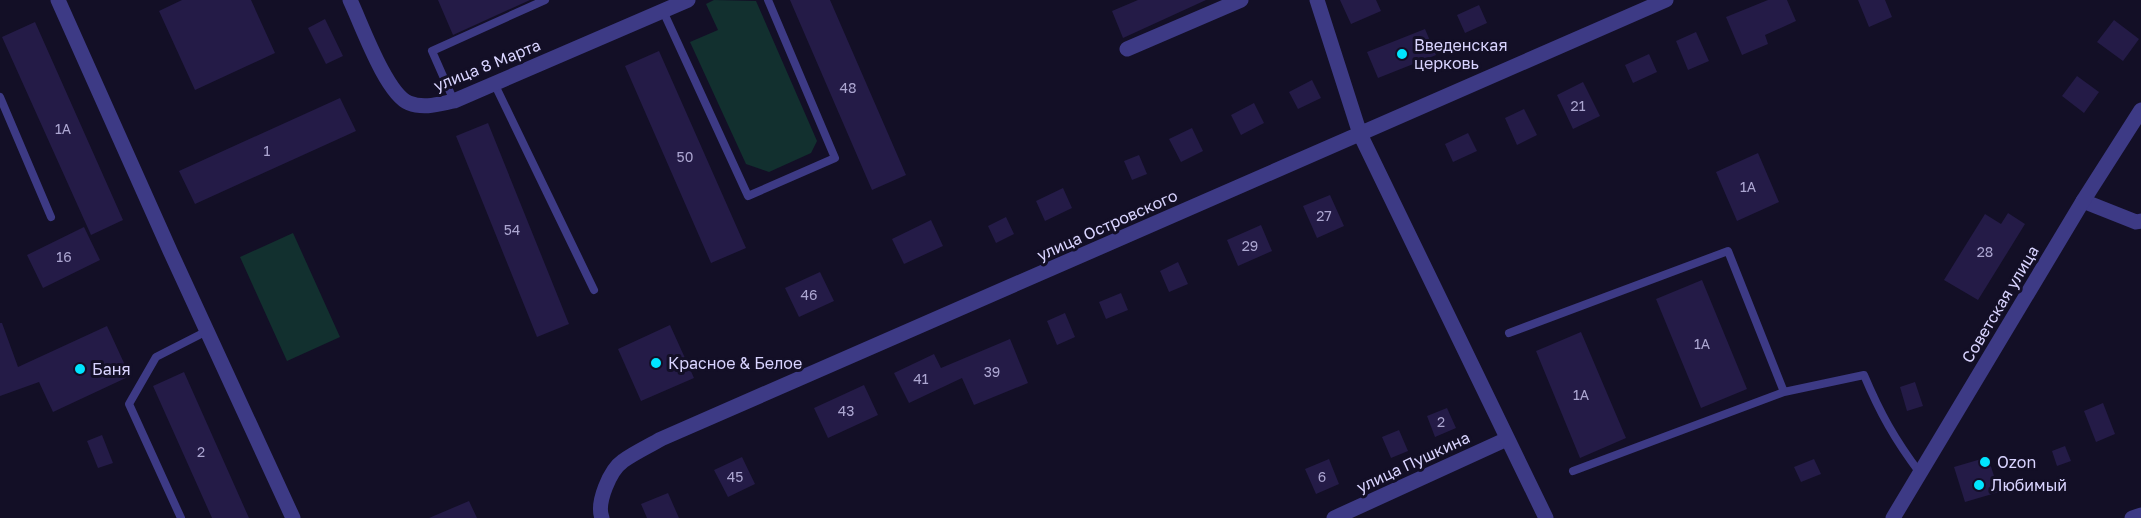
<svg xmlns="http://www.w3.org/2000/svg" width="2141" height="518" font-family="'Golos Text',sans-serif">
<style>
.green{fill:#12302f}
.building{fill:#241b47}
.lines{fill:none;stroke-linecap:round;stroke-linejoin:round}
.service{stroke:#3d3a85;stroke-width:8}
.minor{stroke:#3d3a85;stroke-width:15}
.tertiary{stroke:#3d3a85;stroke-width:15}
.poi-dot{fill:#00e5ff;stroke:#130f26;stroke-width:2}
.labels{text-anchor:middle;stroke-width:6;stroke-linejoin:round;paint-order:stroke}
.number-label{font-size:14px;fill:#aca6d1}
.poi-label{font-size:16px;fill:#d9d4ff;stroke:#130f26;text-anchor:start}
.street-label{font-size:16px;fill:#d9d4ff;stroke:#130f26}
</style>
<rect width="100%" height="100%" fill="#130f26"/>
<path class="green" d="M714,0l42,1 61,140 -6,12 -42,19 -23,-8 -56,-122 28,-12 -12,-26z
M293,233l47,104 -53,24 -47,-104z"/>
<path class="building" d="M182,0h69l24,53 -80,37 -36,-79z
M438,0h92l-77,35z
M790,0h40l76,175 -34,15z
M1138,0h68l-83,38 -11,-27z
M1340,0h36l5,11 -30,13z
M1768,0h19l9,21 -31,14 3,9 -26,11 -16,-38z
M1858,0h27l7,17 -23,10z
M1479,5l8,18 -22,10 -8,-18z
M325,19l18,37 -17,8 -18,-36z
M2114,20l25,19 -16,22 -26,-19z
M35,22l88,198 -32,15 -89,-198z
M1425,29l11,26 -58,23 -11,-26z
M1696,32l13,29 -21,9 -12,-29z
M659,51l87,197 -35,15 -86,-197z
M1649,54l8,18 -24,11 -8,-18z
M2077,76l22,16 -15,21 -22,-17z
M1312,80l9,18 -23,11 -9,-17z
M1583,82l17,34 -27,13 -16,-34z
M340,98l16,33 -161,73 -16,-33z
M1254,103l10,20 -23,12 -10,-20z
M1524,109l13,26 -20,10 -12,-27z
M488,123l81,201 -32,13 -81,-201z
M1192,128l11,23 -22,11 -12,-23z
M1468,133l9,18 -24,11 -8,-18z
M1758,153l21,49 -42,19 -21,-49z
M1139,155l8,19 -15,6 -8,-19z
M1063,188l9,20 -27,13 -9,-20z
M1330,195l14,31 -27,12 -14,-32z
M2008,213l17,11 -47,76 -34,-20 41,-66 16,10z
M1006,217l8,17 -18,9 -8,-17z
M931,220l12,26 -39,18 -12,-25z
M1261,225l11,26 -34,15 -11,-26z
M84,227l16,33 -57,28 -16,-33z
M1178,262l10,22 -19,8 -9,-21z
M820,272l14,29 -35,16 -14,-29z
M1702,280l45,109 -46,19 -45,-109z
M1121,293l7,17 -22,9 -7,-17z
M1065,313l10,24 -18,8 -10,-24z
M0,323h2l16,44 89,-41 23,50 -77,36 -14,-30 -39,14z
M670,325l24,53 -53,23 -23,-52z
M1581,332l45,106 -46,20 -44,-107z
M1010,339l18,44 -54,22 -12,-27 -53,25 -15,-30 40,-19 7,14z
M184,372l65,146h-37l-59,-132z
M1915,382l8,24 -16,5 -7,-24z
M864,385l14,30 -50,23 -14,-30z
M2103,403l12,31 -19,8 -12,-31z
M1447,408l9,20 -21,9 -8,-21z
M1399,430l9,21 -17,7 -9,-21z
M102,435l11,28 -15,5 -11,-27z
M2065,446l6,15 -14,5 -5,-15z
M742,457l13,27 -27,13 -14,-27z
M1988,457l11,35 -34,10 -11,-35z
M1329,459l10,25 -23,10 -11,-25z
M1814,459l7,15 -20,8 -7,-15z
M668,493l11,25h-32l-6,-14z
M469,501l8,17h-48z"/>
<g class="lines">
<path class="service" d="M663,11l85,185 87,-38 -67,-158
M494,83l100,207
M0,97l51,120
M454,101l-22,-50 113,-51
M1509,333l219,-82 56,141
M1573,471l211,-79 80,-17c16,38 31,65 56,98
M181,518l-52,-114 27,-47 51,-26"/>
<path class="minor" d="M58,0l113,253 122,265
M350,0c11,23 36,94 59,103 15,6 30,1 45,-2l234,-101
M1127,49l114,-49
M2083,201l53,21 5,-1
M1334,518l173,-79"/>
<path class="tertiary" d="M1317,0l43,134 186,384
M602,518c-6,-15 8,-48 21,-57 11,-8 26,-15 38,-22l1005,-439
M1893,518l190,-317 58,-91
M2132,518l9,-3"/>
</g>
<g class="poi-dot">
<circle cx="1402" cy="54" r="6"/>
<circle cx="656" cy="363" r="6"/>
<circle cx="80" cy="369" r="6"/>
<circle cx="1985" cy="462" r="6"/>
<circle cx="1979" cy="485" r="6"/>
</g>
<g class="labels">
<g class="number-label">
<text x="848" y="93">48</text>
<text x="1578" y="111">21</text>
<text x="63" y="134">1А</text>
<text x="267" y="156">1</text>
<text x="685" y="162">50</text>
<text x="1748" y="192">1А</text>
<text x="1324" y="221">27</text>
<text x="512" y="235">54</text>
<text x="1250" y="251">29</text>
<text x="1985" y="257">28</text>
<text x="64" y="262">16</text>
<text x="809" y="300">46</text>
<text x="1702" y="349">1А</text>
<text x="992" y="377">39</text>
<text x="921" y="384">41</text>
<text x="1581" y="400">1А</text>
<text x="846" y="416">43</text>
<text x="1441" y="427">2</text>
<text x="201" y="457">2</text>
<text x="735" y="482">45</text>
<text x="1322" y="482">6</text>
</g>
<g class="poi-label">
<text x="1414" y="51">Введенская<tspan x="1414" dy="18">церковь</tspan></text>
<text x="668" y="369">Красное &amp; Белое</text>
<text x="92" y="375">Баня</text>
<text x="1997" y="468">Ozon</text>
<text x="1991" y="491">Любимый</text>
</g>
<g class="street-label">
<text transform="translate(487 65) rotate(-22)" y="6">улица 8 Марта</text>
<text transform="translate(1107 225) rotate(-24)" y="6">улица Островского</text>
<text transform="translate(2000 304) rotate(-59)" y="6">Советская улица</text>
<text transform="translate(1413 462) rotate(-25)" y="6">улица Пушкина</text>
</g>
</g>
</svg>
